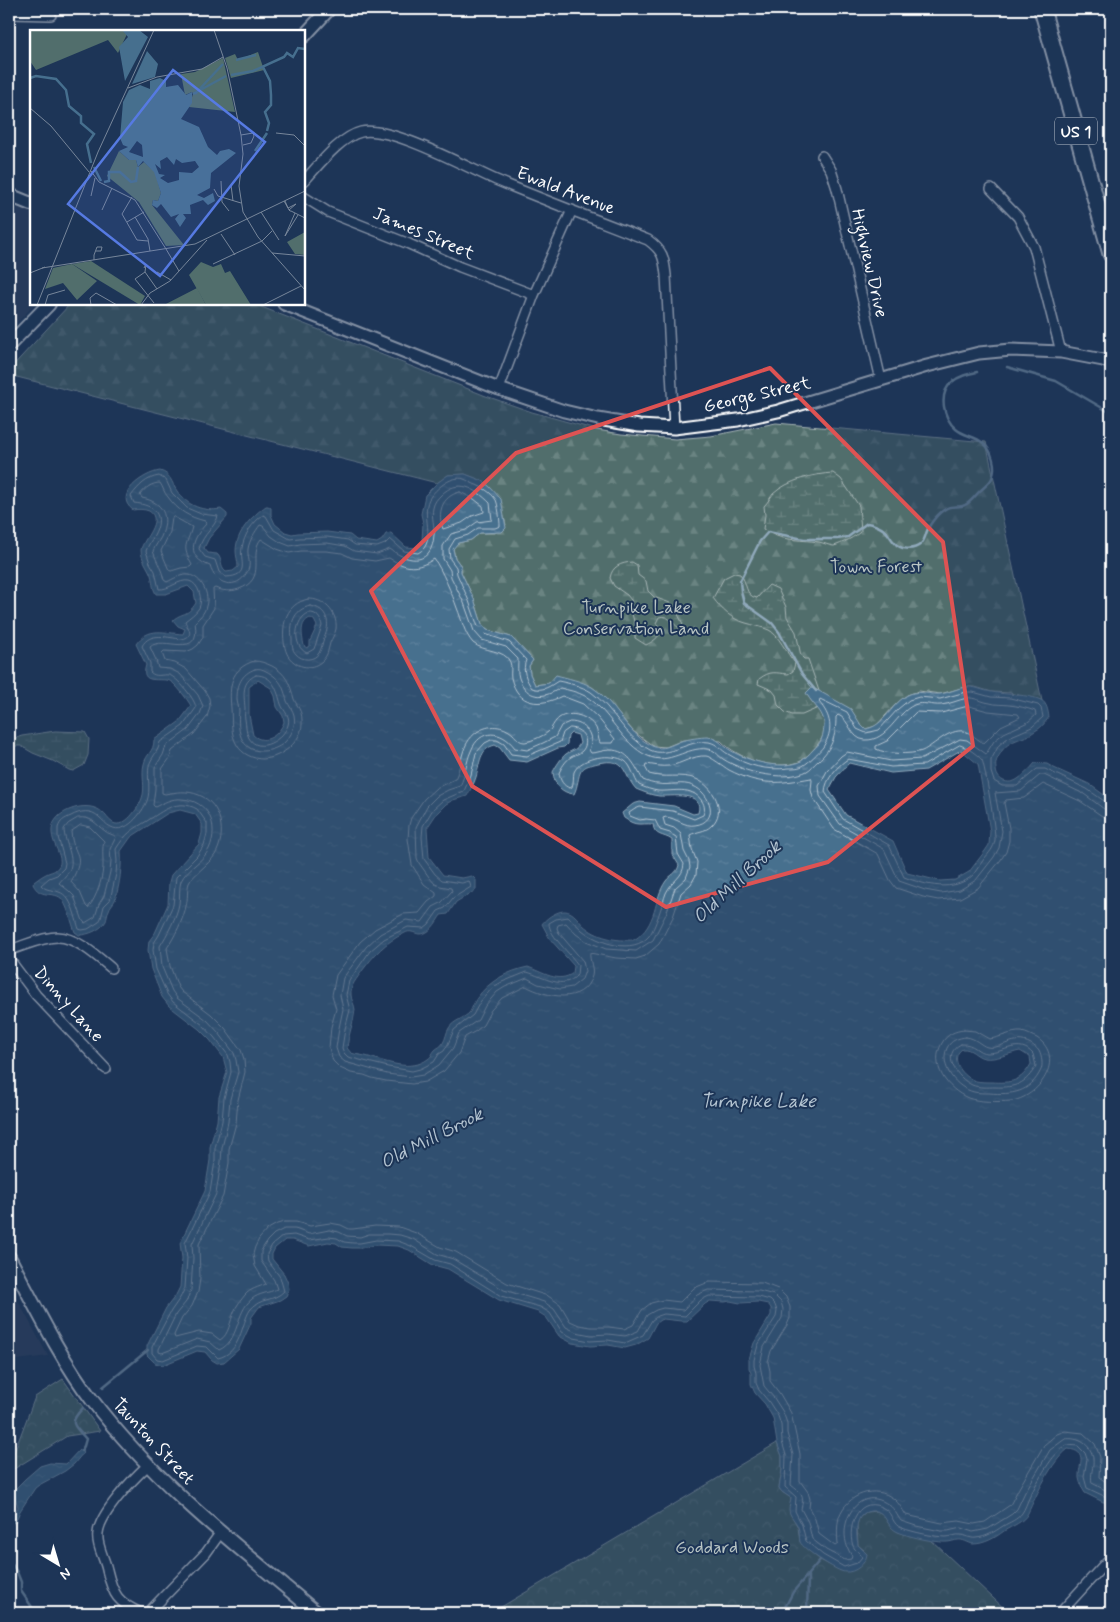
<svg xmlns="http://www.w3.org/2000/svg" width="1120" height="1622" font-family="Mynerve,sans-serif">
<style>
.built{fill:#33425f}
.forest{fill:url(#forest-firs);stroke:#a8b6b6}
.wetland{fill:url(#wetland-marsh);stroke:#a8b6b6}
.park{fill:url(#park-crowns);stroke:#a8b6b6}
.water{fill:url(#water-ripples);stroke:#90a9bb;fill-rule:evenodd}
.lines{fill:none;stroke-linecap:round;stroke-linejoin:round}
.shore{stroke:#b5c5d2;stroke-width:1}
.stream{stroke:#90a9bb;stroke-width:2.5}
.minor-casing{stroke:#fff;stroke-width:12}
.tertiary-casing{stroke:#fff;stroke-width:15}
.secondary-casing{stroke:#fff;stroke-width:16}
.primary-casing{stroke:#fff;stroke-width:19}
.minor{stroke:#1d3557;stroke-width:9}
.tertiary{stroke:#1d3557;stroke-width:11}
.secondary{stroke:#1d3557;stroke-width:12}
.primary{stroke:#1d3557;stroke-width:15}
.marked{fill:none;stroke:#de5353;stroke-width:4;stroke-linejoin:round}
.labels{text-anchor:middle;stroke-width:4;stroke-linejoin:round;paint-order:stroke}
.shield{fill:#1d3557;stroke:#bbc2cd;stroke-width:1}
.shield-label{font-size:16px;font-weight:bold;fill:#fff}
.street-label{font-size:18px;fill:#fff;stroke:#1d3557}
.park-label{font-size:18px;fill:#b9c5c4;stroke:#1d3557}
.water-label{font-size:19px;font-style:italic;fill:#b5c5d2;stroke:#1d3557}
.inset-river{fill:none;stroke:#466f8e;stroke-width:2.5}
.inset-road{fill:none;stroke:#77869a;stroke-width:1}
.view{fill:#567ae2;fill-opacity:0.15;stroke:#567ae2;stroke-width:2.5}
.inset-edge{fill:none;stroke:#fff;stroke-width:2.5}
</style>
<defs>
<pattern id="forest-firs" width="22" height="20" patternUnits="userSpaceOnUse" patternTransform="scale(1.25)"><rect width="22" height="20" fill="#516e6c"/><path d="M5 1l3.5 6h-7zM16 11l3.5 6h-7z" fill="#6b8482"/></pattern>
<pattern id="wetland-marsh" width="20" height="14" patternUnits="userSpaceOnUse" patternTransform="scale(1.25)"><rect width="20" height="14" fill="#516e6c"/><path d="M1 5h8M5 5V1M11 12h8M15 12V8" fill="none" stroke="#6b8482"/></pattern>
<pattern id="park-crowns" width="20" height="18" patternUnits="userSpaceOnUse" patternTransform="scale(1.25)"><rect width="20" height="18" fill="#516e6c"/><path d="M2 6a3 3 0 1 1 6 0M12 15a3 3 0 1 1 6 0" fill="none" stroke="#6b8482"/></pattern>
<pattern id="water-ripples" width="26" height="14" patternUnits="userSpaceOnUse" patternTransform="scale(1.25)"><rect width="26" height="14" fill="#466f8e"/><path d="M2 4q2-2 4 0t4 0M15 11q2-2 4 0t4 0" fill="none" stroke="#62859f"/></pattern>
</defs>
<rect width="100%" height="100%" fill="#1d3557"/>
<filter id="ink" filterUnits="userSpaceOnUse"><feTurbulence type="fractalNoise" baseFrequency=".02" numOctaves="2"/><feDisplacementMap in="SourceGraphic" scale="10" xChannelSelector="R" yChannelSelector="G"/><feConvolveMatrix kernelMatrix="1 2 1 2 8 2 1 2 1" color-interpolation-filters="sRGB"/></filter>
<g filter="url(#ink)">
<path class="built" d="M9,204l22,9v91h4l-26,27z
M9,1284l39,72 -39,5z"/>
<path class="forest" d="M70,304h184l232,92 46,16 65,18 24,4 54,5 36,-3 65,-13 210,19 56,259 -32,-8 -18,-1 -17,-5h-9l-26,7 -21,-3 -12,4 -12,10 -19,21 -11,3c-12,-9 -8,-19 -25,-25l-22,4c14,20 5,32 -10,47 -3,2 -5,5 -9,7 -26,9 -60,-3 -78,-21l-38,-1 -17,7 -13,-1 -20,-15 -30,-35 -11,-9 -43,-4 -14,2 -5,-11 -1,-8 4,-6 -22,-23 -24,-7 -5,-6 -8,-25 -13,-27v-6l-6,-8 -2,-10 5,-5 13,-3 9,-7h15l11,-8 -3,-11 -20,-33 -18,-7 -17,1 -11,8 -428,-108v-5z"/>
<path class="wetland" d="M833,473l8,6 18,27 2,25c-4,5 -20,13 -27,15 -4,0 -10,-3 -15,-4 -21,-3 -37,0 -56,-13l2,-14 -1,-9c4,-4 6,-8 9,-12 15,-14 41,-20 60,-21z
M632,562l5,3 1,10 8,6 2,10 6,6 16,6 3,2 10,19 -4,4c-7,-5 -11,-14 -20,-11l-3,6 5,8c-2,7 -9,11 -15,14l-11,-7v-13l-4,-15v-10l-4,-5 -13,-9 -4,-8c2,-12 11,-15 22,-16z
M734,573l6,1c8,8 4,22 17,24l12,-13 9,4 8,18 1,10 9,15 5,24 3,3h4l11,32 -8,-3 -1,11 8,9 -16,7h-10l-7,-3 -7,-7 -2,-10 -4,-5 -14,-6 1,-5c12,-9 16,-6 29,-5l5,-3 2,-8c-8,-9 -17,-29 -26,-33 -7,-3 -16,-5 -23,-7 -15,-4 -24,-13 -33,-25l11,-20z
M55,731l30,1 4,7 -1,16 -4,10 -11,6 -4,-1 -16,-9 -20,-8 -12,-7h-12v-6l13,-4z"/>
<path class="park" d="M63,1379l37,52 -33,5 -58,36v-6l26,-69z
M777,1443l5,13v14l-3,18 3,4 9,6 -1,15 8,14 2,15 20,18 14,7 30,-17 -6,-5 -1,-20 2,-7 7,-6 11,-1 6,3 6,10 9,8 32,7 79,74h-518z"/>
<path class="water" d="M160,471c11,3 11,11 17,20 10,15 27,21 44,18l6,5v3l-18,21 -5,10 4,5 9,1c6,5 2,13 9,18l7,-1 5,-4c0,-6 -2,-11 -2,-16 0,-19 16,-35 30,-45h2l3,2v7l4,9 10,8 7,2 6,-1 29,-1 23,3 6,5 21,3 5,-3 4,-6 5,-1 15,14 11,1 5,-7 1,-18 -2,-9 4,-19 12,-12 11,-8 17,-1 18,7 7,6 11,12 5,29 -4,4 -22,1 -9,7 -13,3 -5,6 2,9 6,8v6l13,27 8,25 5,6 24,7 22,23 -4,6 1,8 5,11 14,-2 7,-8c11,3 26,6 36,12 24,15 34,46 60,59 11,5 19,-1 29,-5 7,-2 19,-4 27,-4 10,1 14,8 22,13 17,11 50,20 70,12 5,-3 10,-9 14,-13 5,-4 8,-9 9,-16 5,-20 -8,-24 -17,-40l5,-5 8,3 32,18 10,16 4,4c20,-2 27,-28 45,-35 10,-4 19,1 30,0 9,-1 17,-6 26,-7 9,-1 17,4 26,5 14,3 36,2 49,8 6,3 7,11 8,17 -4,6 -8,11 -14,14 -13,10 -26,7 -35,23 -3,5 -5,8 -4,15 0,11 12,17 22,10 6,-4 12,-10 17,-16l12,1 7,4 35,16 22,16v702h-8l-18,-9c-3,-4 -5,-10 -6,-15 -1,-13 10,-27 -11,-29 -17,13 -31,45 -40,64 -4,9 -16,13 -24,18 -9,7 -20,13 -31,13 -5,-1 -10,-5 -15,-4 -3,0 -7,2 -11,2 -10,1 -42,-6 -51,-11 -11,-6 -10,-22 -25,-20 -17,2 -15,22 -13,34l9,9c-1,10 -12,19 -22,18 -8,0 -42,-23 -45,-30 -1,-5 0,-11 -2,-15 -2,-6 -9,-11 -9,-18 0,-4 2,-7 2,-11l-9,-6 -3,-4 3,-18v-14l-5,-13 -4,-25 -8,-14 -10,-11 -4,-9v-11l-2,-5v-9l5,-16 17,-28v-7l-3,-4 -10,-2 -18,1 -10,-2 -5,1 -15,-1 -5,3 -18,17h-6l-18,-2 -3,1 -4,3 -8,15 -12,7 -11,3 -17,-3 -18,1 -18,-3 -13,-7 -13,-19 -8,-5 -39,-12 -51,-31 -15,-4 -24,-15 -11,-4 -22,-1 -15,3h-9l-10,-1 -6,-4 -8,-1 -19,4 -16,-6h-8l-10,8 -3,6v5l12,15 4,9 1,6 -3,7 -6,4 -21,7 -8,11v5l-12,26 -15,13 -7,1 -5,-3 -7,-8 -8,-1 -34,14 -8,-2 -8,-8v-9l19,-38 10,-13 4,-8 2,-29 -2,-15 25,-52 5,-31v-13l7,-26 2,-24 8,-25 -4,-15 -13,-17 -11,-11 -30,-23 -7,-9 -11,-28 -3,-19 1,-9 6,-8 13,-29 1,-22 2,-7 28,-31 3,-11v-9l-7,-10 -15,-4 -12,3 -37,24 -10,14c1,16 -1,33 -6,49 -2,4 -5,6 -6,10 -2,3 -2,8 -3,11 -5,9 -18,14 -27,14l-4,-3c-3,-8 -8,-28 -14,-34 -9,-7 -21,1 -28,-14l1,-2c4,-3 8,-6 12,-8 6,-3 9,-2 13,-8 7,-12 -19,-32 0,-50 11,-9 31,-14 43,-4 4,3 6,8 11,11 11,6 26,-15 29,-25 4,-10 -1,-23 2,-34 2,-10 10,-12 10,-24l25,-18 12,-16c-3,-6 -16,-23 -21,-25 -9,-4 -31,5 -24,-16l-10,-21c13,-18 28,-11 47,-10l2,-5 -7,-3 -5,-6c9,-8 14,-3 23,-17l-2,-11 -6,-6 -22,8h-10c-4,-7 -3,-12 -5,-19 -3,-8 -10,-16 -10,-25 1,-10 23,-30 8,-39 -5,-2 -11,-2 -16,-1 -21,-15 11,-37 27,-39zM310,618l4,2 3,6 -7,15v5l-3,2 -3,-2c-2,-11 -5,-23 6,-28zM258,680l13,8 4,8 2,11 6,9 1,6c-5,13 -19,24 -31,13l-4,-20v-28zM571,733l7,2 2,8c-3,7 -8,7 -14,11 -5,4 -10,12 -13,18 1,13 9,21 21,22 4,-8 4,-18 7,-23 4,-6 10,-6 17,-8 29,-6 24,10 38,26 7,3 15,6 23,7 11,1 46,-6 39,17l-5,1 -19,-8 -34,-4 -7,2 -11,9 2,5c13,9 15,5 29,6 1,13 11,10 19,16v14l7,11c-2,9 -8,9 -13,16 -13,18 -8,44 -32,59 -18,1 -37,-2 -51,-15 -4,-4 -8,-11 -14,-13 -8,-4 -22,5 -27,12l8,15 24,27 -1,7c-14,11 -31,-1 -45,-6 -20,4 -39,14 -51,31 -3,4 -5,10 -7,14 -6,7 -16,8 -21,16 -3,5 -3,10 -6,15 -2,4 -5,4 -8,7 -3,3 -3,7 -7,9 -17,13 -41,3 -59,-2 -6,-2 -12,-2 -18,-4l-4,-5c1,-13 7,-26 8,-38 0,-5 -4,-10 -4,-15 -1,-10 6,-16 11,-24 13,-17 22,-28 43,-38 5,-3 9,0 14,1 11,1 17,-12 22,-19l7,-1 8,-12 20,-12v-10l-4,-4 -10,2 -19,-3 -14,-18 -2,-29 10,-15 9,-9 7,-4 14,-4c3,-6 7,-12 9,-19 4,-13 3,-28 19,-32l5,3 9,12 18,2 31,-14 6,-1 3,-3 1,-8zM961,750l17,14 12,67 -1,14 -4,6 -16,21 -14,8 -15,1 -33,-8 -14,-32 -47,-26 -17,-25 7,-13 13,-14 42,10 35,-3zM962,1049c10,-1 13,7 22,9 12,2 25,-5 36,-7l10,6 1,7c-10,18 -20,19 -39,18 -5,0 -11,0 -16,-1 -12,-3 -28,-22 -14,-32z
M80,1449l3,4 -9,11 -9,7 -26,14 -4,3 -15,23 -5,12 -4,-2 7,-14 -4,-14 2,-5 9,-9 15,-13 10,-3 16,1z"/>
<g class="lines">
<path class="shore" d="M460,492l14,7 9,7 1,6 -12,4 -10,7 -19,6c-6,-15 -2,-33 17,-37z
M174,517l18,10c-5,19 -11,18 0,38l-2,2 -9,1 -10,3 -2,-1 -8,-19 9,-19 2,-14z
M308,599c15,-1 30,13 28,30 -1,5 -4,9 -6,14 -1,4 -2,8 -3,11 -6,13 -22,17 -33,8 -7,-5 -9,-12 -10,-20 -2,-19 2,-38 24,-43z
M310,606c18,2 21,18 14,32 -2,5 -2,10 -5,15 -5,8 -17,8 -23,1 -4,-4 -4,-9 -4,-15 -2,-15 1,-29 18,-33z
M309,613c8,-1 12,6 13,13l-8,23 -7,4c-15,-6 -13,-35 2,-40z
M254,661c7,0 11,2 18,5 14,7 18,18 22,33 3,7 8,12 8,21 2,21 -21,38 -39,39 -10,0 -21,-5 -26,-14 -7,-11 -5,-26 -6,-37 -2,-22 -1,-39 23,-47z
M255,669c5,-1 7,0 11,2 15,8 17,15 21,30 2,5 6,9 7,14 2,11 -2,20 -10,28 -11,9 -32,13 -41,-2 -5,-8 -5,-21 -4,-30 0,-4 -2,-8 -2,-12 0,-14 4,-25 18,-30z
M256,675c18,0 21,16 25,29 3,8 10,12 7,21 -4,14 -29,30 -39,13 -3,-5 -3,-13 -4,-19 -1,-4 0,-7 0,-11 -1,-14 -4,-26 11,-33z
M969,706l19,5 30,3 2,3 -19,9 -17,17c-7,-3 -12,-10 -20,-12 -16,-2 -29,14 -42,20 -12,4 -36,3 -46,-2v-3l11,-5 29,-29 25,1z
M570,722c16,0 25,14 19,28l2,3c6,0 12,-3 19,-3 19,0 25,16 33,30 5,2 10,4 15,4 12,2 24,-3 35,2 18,7 27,36 2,39 -10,2 -19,-7 -29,-8l-3,1 2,7 9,3 7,6 3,17 5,10 1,6 -4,11 -11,10 -9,26 -13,26 -17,11 -30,-2 -20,-8 -10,-7 -10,-11 -8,2 -1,3 2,5 24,28 2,10 -3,8 -10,8 -12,2 -22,-5 -11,-6 -22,9 -8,5 -12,14 -7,14 -19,13 -6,15 -14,17 -16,10 -12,2 -24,-3 -42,-12 -6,-5 -3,-9 3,-20 4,-19 -3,-14 3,-17 23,-31 14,-13 26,-14 16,2 11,-15 8,-4 11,-12 -1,-3 -11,-2 -5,-2 -6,-7 -10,-14 -2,-5 -1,-31 11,-21 10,-10 11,-6 12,-4c6,-12 6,-24 11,-35 9,-23 31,-21 44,-3l12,2 16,-7 12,-6 6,-11z
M570,728c12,0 21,13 12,23 -3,3 -8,4 -11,6 -5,3 -10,11 -12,16 1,7 4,13 11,15l2,-1c2,-5 1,-11 2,-15 7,-16 39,-19 51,-11 7,5 9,18 14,24 6,3 13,5 19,6 16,1 33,-6 44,10 3,5 3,9 1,14l-9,4 -21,-8 -33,-4 -5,2 -6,4 1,3 10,4 6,-1 9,1 5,10 10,3 6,4 2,17 6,10c-1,14 -12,16 -18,29 -4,11 -10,34 -17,43 -16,19 -51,7 -67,-6 -5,-4 -9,-9 -14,-13l-12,2 -7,4c0,13 22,31 29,42l-1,10c-14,16 -33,2 -50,-3l-25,10 -9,5 -13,15 -7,13 -19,15 -6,14 -4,7 -5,3 -5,8 -14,7 -8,2 -24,-4 -40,-10 -4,-4 -2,-5 3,-19 5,-19 -4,-15 3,-14 21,-30 14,-12 24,-12 16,1 5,-4 9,-13 7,-3 8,-10 18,-11 -2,-6 -7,2 -20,-3 -7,-6 -11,-15 -2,-22 1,-11 10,-17 10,-9 21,-9 7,-16 5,-22 9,-10 6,-3h6l7,4 7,10 16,2 33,-14 3,-9z
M960,745c7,2 18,10 22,15 3,6 14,72 13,80 -1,8 -6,13 -11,19 -4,5 -7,11 -11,16 -19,18 -48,10 -69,2l-15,-32 -46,-26 -18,-27c0,-12 13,-27 23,-33l43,8 33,-2z
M1111,804l-4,-1 -20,-14 -42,-20h-8l-20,17h-15l-8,-5 -3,-9v-12l8,-15 10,-8 23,-10 11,-10 -2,-9 -3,-3 -28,-7 -19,-1 -18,-5h-7l-26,7 -21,-2 -10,3 -11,9 -19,21 -13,3 -9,-4 -10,-17 -27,-13 -1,3c12,14 15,28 4,45 -3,4 -15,16 -19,18 -4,3 -10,3 -15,3 -22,3 -42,-2 -61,-14 -7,-4 -10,-10 -19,-12 -20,-3 -41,17 -59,8 -26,-13 -36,-42 -59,-58 -9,-6 -23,-9 -33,-11 -8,5 -15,11 -26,7 -6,-8 -10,-18 -6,-28l-17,-18 -24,-8 -7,-7 -9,-26 -12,-27 -1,-7 -6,-8 -1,-10 6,-10 13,-4 10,-7h17l5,-2c0,-6 -2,-22 -4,-26 -5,-8 -14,-13 -22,-16 -3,-1 -7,-4 -10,-5 -12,-4 -26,8 -33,17 -13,16 8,46 -13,57l-14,-2 -14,-12 -5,5 -8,3 -22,-2 -7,-5 -21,-3 -28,1 -9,1 -16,-9 -8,-14 -3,-1c-11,8 -19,20 -21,33 -3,13 9,28 -16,29l-7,-5 -4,-12 -10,-3 -6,-8c4,-16 16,-21 19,-33l-17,-2 -14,-6 -15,-15 -6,-13 -7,-4c-13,2 -20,10 -28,20l3,7c21,2 31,12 20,33 -3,5 -6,9 -8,15l4,12 5,8 4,18c10,1 20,-10 30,-8 10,2 14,19 10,27 -4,6 -9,9 -14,13 2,6 11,15 -3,18 -14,-1 -32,-8 -40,7l8,17v9c6,6 11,2 19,3 8,2 27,25 27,33l-13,18 -23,16c-2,11 -9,15 -11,24 -2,11 2,24 -2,35 -5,12 -21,34 -36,26 -5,-2 -8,-7 -12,-10 -8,-8 -19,-6 -28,-1 -7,3 -11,5 -13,12v9l7,26 -1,5 -7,7 -8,3 -8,7c5,6 11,4 18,7 13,4 16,25 20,37l3,1 6,-1 11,-7 2,-4 3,-12 6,-6 6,-26 1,-13 -1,-12c10,-16 16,-19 31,-28 16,-10 30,-23 50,-12l10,14v11l-3,11 -7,11 -21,21 -3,28 -14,30 -5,8 -1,7 3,19 11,25 6,8 30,23 11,12 14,18 2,7 1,10 -7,26 -2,23 -7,27v13l-5,31 -25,51 2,15 -2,30 -5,10 -9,13 -19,36v6l5,6 6,1 34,-14 10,1 11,11c23,-5 23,-34 32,-48 10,-13 24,-8 34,-19l-4,-14 -12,-16 -1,-7 5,-9 11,-9 11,-1 15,5 20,-3 8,1 7,4 9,1h7l16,-3 22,1 13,5 24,14 15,4 51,32 39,11 10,6 12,19 12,6 16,3 18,-1 17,3 18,-8 9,-15 6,-4 6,-2 21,2 16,-16 8,-4 50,1 11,3 5,5 2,6 -1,6 -18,28 -4,15v6l2,7v10l3,7 10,12 9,14 3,9 1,17 4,13 -1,32 11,10 -1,14 7,14 4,16 17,14 21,12 13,-4 5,-6c-2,-5 -7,-6 -9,-11 -7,-21 7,-53 32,-37 8,5 7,16 17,19 11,4 33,9 44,9 5,0 10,-3 15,-2 5,0 9,4 15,3 11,-1 18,-6 27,-12 7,-4 14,-6 19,-13 3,-4 5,-11 8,-17 8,-15 22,-43 37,-51l11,1 7,7 2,6 -3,18 3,11 17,8 7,1
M1111,810l-7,-1 -20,-15 -40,-19h-4l-19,16 -26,2 7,38 -3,17 -5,9 -18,23 -16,10 -19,3 -16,-3 -26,-9 -15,-32 -44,-25 -20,-28 -1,-10 8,-15 14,-15 6,-4 44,9 31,-2 38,-20 7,1 19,14 8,-13 10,-8 24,-11 8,-7 -1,-4c-8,-3 -17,-5 -26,-6 -7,-1 -13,0 -19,-2 -8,-1 -16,-6 -23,-5 -9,2 -17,6 -26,7 -9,1 -19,-4 -27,0 -18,8 -26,36 -49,35 -15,-1 -15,-21 -27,-25l-2,2c0,20 -4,31 -18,44 -4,3 -7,8 -11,10 -17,9 -47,4 -64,-2 -6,-3 -14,-6 -20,-10 -6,-4 -8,-10 -16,-10 -20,-3 -38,17 -59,7 -27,-12 -39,-47 -63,-60 -7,-4 -17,-6 -25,-8 -16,11 -33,12 -41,-10 -2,-6 -1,-13 -1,-19l-12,-12 -24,-7 -8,-9 -10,-28 -13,-26 -1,-7 -7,-11v-13l8,-12 15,-4 11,-8 15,-2 -2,-17c-15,-15 -32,-25 -49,-8 -4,4 -7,7 -8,13 -2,9 2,18 1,27 -2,30 -24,29 -44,14l-13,5 -23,-3 -9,-5 -18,-3 -27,1 -10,2 -10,-4 -9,-6 -8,-10 -3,-1c-5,7 -11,16 -12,24 -1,8 4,15 -1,23 -10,19 -32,13 -37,-6 -24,-9 -19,-26 -4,-42l-1,-3c-16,-4 -27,-10 -37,-24 -4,-4 -5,-10 -8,-14 -8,0 -15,5 -20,12l2,3c21,4 28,18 19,39 -2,4 -6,9 -8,14 3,10 9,18 11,29l3,2c6,-3 14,-8 22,-7 13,2 21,20 17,31 -1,7 -7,12 -11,16 7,40 -32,12 -45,25l6,13 2,8 12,1 10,5 18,21 5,11 -3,8 -12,16 -22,16 -3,9 -8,12v22l-2,16 2,2c8,-4 17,-9 26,-8 27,1 39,26 28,50 -6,13 -22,19 -28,32 -2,6 -1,16 -2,23 -2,12 -12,31 -19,42l2,21 10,24 5,7 30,22 12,13 15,20 2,7 2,12 -8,27 -2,23 -6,26 -1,14 -5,32 -24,50 1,14 -2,32 -5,12 -10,12 -17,35v3l3,1 35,-14 13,3 9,8c21,-9 16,-38 33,-51 7,-6 17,-6 25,-10l-3,-9 -13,-19v-10l6,-10 7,-7 10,-5h11l14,5 20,-4 10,2 8,4 13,1 9,-3h19l12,1 13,4 24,15 16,5 51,31 40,12 10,7 12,18 10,5 15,3 17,-1 17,2 13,-5 9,-16 9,-5 7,-2 20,2 14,-15 11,-5 51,1 15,4 7,7 2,7 -1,9 -18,29 -4,18 4,21 10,12 9,14 4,11v10l6,22 -2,30c10,8 14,10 10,24l7,13 4,17 14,11 19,10 6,-1 1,-3c-20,-29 6,-74 37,-51 6,4 8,11 12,16l15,5 25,5h7l13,-3 12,4 15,-3 24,-15 5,-5 8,-17 25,-42 15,-11c13,-2 26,5 28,19 1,9 -3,16 -1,25l13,7 6,1
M78,818c14,-2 17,6 27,13 3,3 8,3 11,6l-6,12 1,12 -1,11 -6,24 -5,8 -4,13 -10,6 -2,-2 -9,-25 -5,-5 -10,-8c3,-4 7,-7 10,-12 7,-13 -5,-28 -5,-42l4,-5z
M1111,818l-9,-2 -22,-15 -37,-17 -19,14 -18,2 -2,3 5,25v13l-3,11 -6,9 -22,27 -18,10 -22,2 -15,-3 -27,-9 -6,-8 -12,-26 -44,-25 -21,-31 -2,-8 1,-10 -1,-2c-32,6 -51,8 -82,-8 -5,-3 -19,-14 -23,-14 -13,-1 -24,8 -37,10 -8,1 -15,-1 -23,-2l-1,3 4,7c16,5 31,-1 47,5 17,7 32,32 15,47 -6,6 -14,5 -21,9l2,14 5,13 -1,13 -5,9 -10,9 -8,24 -14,27 -14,12 -9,3 -20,-1 -26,-5c-1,7 4,15 2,23 -9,29 -46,21 -66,10l-24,12 -11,12 -8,15 -7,6 -11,6 -6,16 -15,18 -19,11 -13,2 -26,-3 -14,-3 -8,-3 -13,-2 -11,-5 -7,-7 -4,-13 2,-21 5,-18 -4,-14 4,-20 24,-33 15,-13 28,-15 16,-1 9,-11 8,-6v-3l-12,-9 -12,-19 -4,-26 1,-14 2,-7 13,-19 12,-11 19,-9c8,-16 5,-35 22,-47 12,-8 26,-7 36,2 4,4 6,8 12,8 7,-1 21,-7 25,-12 3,-4 4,-8 9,-12 12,-8 29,-2 37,10 2,5 2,10 4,15h13l2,-4 -17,-21 -15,-14 -21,-8c-22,11 -44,10 -51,-18 -1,-5 1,-12 -1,-16 -5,-13 -27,-10 -37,-19 -9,-10 -11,-23 -16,-35 -4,-12 -16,-40 -23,-49 -18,11 -27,10 -45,-1l-14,3 -23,-3 -10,-5 -16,-2h-25l-12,2 -12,-4 -16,-10c-13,15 7,40 -22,50 -9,3 -16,2 -24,-1l-2,1 1,19 -11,17v12l-5,8 -5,4 -7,3 -22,-1 -2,2 3,8 10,2 11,6 19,22 4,7 1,8 -3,11 -13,17 -22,17 -2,7 -8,11v24l3,1c11,-2 22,-4 34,1 23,9 28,40 16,60 -6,9 -23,21 -26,28 -2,5 -1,17 -3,23 -2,12 -12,32 -19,42l3,18 8,21 4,5 29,22 14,14 16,22 3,9 1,13 -7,28 -2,23 -7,26v14l-6,33 -24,48 1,35 -2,13 -6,14 -10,12 -8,17 1,3 24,-6 13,2 8,6c9,-5 10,-19 14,-28 2,-6 7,-12 11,-17 5,-6 14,-8 21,-11l-11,-18 -2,-12 2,-7 4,-8 9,-10 9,-5 7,-2h12l14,4 20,-3 11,2 8,4h4l22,-3 24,1 17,6 24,14 16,5 51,31 41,13 12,8 10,17 9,4 12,2h18l15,2 9,-4 9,-15 9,-7 12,-3 17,2 14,-14 15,-6 53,1 16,6 8,8 4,10v11l-3,7 -16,26 -3,11 2,9v10l10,13 11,19 9,41v27l8,11 2,7 -1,9 6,11 4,15 16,12 3,-2c-1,-9 -1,-19 1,-27 8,-23 36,-33 55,-18 5,4 8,10 12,16l36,8 17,-2 15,3 11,-2 25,-17 9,-17 25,-43 13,-11 8,-3 18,2 12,11 5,13 -1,20 8,6h4
M81,825l9,2 14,14c-2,8 -1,13 -1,20 1,15 -6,36 -15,47l-2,-2 -6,-14 -9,-10c16,-30 2,-24 0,-50z
M964,1030l11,1 14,8c11,-1 22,-8 33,-7 5,1 10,4 15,6 30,20 1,61 -27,63 -11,1 -32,1 -42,-3 -21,-9 -39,-33 -26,-55 5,-9 13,-12 22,-13z
M966,1037c10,1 14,8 21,10 16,3 26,-13 44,-3 3,2 6,4 8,7 3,6 4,14 2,19 -11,23 -29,25 -52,23 -5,0 -11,0 -15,-1 -18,-4 -35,-26 -27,-44 4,-8 11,-10 19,-11z
M961,1044c14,-1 16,9 26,9 18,0 32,-15 46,1l3,12c-10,18 -21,22 -41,21 -7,0 -16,1 -23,-2 -15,-7 -32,-31 -11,-41z"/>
<path class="stream" d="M1007,367l49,14 55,32
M816,691l-14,-17 -23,-42 -7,-9 -28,-20 -3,-12 -1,-10 20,-40 8,-9 36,7h33l11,-2 19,-14c6,1 12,3 17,7 5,3 6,8 10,12 6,8 19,9 27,2 4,-4 4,-8 6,-13 3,-8 12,-19 20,-23 6,-3 13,0 18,-3 6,-3 10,-9 14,-13 4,-4 11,-9 13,-14 5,-11 0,-28 -9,-35 -8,-7 -19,-7 -27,-14 -13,-11 -18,-35 -4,-47 7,-6 16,-8 25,-10
M103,1387l45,-37
M81,1451l3,-5 2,-7c-10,-13 -20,-14 -3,-31
M9,1531l4,-12
M9,1560l8,12 4,10v9l15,22
M782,1613l11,-21 27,-32
M807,1613l1,-37"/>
<g class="minor-casing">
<path id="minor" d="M9,14l42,1
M822,156l9,14 6,19 44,191
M304,181c14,-15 36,-44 57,-49 29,-7 105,35 135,48 50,21 101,40 152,60 15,11 16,17 18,35l8,153
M991,189l27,28 16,30 27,105
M304,197l24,15 81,32 51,23 74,28
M499,389l35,-94 38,-85
M9,950c15,-4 32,-13 49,-13 18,0 40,20 53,31
M9,959l27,36 70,74
M141,1613c-23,-10 -28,-18 -34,-43 -2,-11 -11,-25 -9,-37 2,-20 35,-54 50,-68
M148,1613l58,-60 15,-21
M1060,1613l51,-56"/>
</g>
<g class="tertiary-casing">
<path id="tertiary" d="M284,304l215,85 65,22 34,8 41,7 35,2 64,-8 40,-9 149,-45 52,-13 32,-3 50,2 42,8 8,3"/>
</g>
<g class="secondary-casing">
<path id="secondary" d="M304,36l25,-27
M9,195l22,9
M9,345l40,-41
M9,1257c25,47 51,101 83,143 63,83 146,147 225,213"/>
</g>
<g class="primary-casing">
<path id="primary" d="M1042,9l69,245"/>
</g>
<use href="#minor" class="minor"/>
<use href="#tertiary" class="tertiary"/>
<use href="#secondary" class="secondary"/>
<use href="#primary" class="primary"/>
</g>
</g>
<path d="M0 0H1120V1622H0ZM770,368l173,174 30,204 -145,116 -162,45 -194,-121 -101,-195 145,-138z" fill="#1d3557" fill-opacity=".55" fill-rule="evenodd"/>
<path class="marked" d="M770,368l173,174 30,204 -145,116 -162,45 -194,-121 -101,-195 145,-138z"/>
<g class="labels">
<rect class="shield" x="1055" y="117.5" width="42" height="27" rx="4"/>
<g class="shield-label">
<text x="1076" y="137">US 1</text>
</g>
<g class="street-label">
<text transform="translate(566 190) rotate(21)" y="6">Ewald Avenue</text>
<text transform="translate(424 233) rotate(23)" y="6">James Street</text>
<text transform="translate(870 263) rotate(77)" y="6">Highview Drive</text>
<text transform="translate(757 394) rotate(-13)" y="6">George Street</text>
<text transform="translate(69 1004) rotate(48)" y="6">Dinny Lane</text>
<text transform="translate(154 1441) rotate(47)" y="6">Taunton Street</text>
</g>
<g class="park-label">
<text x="876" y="572">Town Forest</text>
<text x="636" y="613">Turnpike Lake<tspan x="636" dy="21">Conservation Land</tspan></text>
<text x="732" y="1553">Goddard Woods</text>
</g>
<g class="water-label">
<text transform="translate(736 881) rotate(-43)" y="7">Old Mill Brook</text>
<text x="758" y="1107">Turnpike Lake</text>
<text transform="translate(431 1137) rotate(-27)" y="7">Old Mill Brook</text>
</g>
</g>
<g transform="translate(30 30)">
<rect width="275" height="275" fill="#1d3557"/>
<path d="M61,231l54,35 -5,9 -68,-41z" fill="#516e6c"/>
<path d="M89,121l10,9h7l2,7 6,-5 11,10 6,21 -3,8 -5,-1 -1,5 32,40 -18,1 -27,-44 -32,-26zM275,202v23l-10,-1 -8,-12zM171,232l12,5 8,-3 4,9 5,-2 21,34h-45l-17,-30zM42,234l25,17 -20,19 -14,-17 -18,6 8,-21z" fill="#516e6c"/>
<path d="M0,0h96l1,4 -9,19 -10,-13 -72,30 -6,-9zM228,22l6,18 -33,8 -6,-20 10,-4 3,6zM193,28l12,54 -46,-5 4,-13 -1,-2 -7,3 -4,-21 14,-2zM167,258l9,17h-42z" fill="#516e6c"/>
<path d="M92,0h17l9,7 -23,44 -6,-34 9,-10zM117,21l11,13 -3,13 -23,7zM130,48l6,3v6l12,-2 8,10 6,-3v11l-11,16 18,8 9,20 9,8 3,-4 9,-2 7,4 -25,20 -1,15 -13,7 7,3 9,-5 2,8 -7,4 -5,-5 -13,5 1,9h-8l3,4 -6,9 -5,-8 4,-5 -8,3 -10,-13 -4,4 -5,-3 1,-5 5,1 3,-8 -7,-21 -11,-11 -5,6 -2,-7h-7l-10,-9 9,-4 -5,-2 -3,-7 3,-36 6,-12 11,-5 10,4v-8zM107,111l5,4 1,12 -14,-5zM137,127l7,8 2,-6 6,4 13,-2 4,6 -7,6 -13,-1v8l-11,3 -8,-5 5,-3 -6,-1 -4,-10 6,5 -1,-8z" fill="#466f8e" fill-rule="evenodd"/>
<path class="inset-river" d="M206,30l20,-5M233,37l7,14 1,14v10l-6,7 4,11 -2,8M201,45l22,-4 31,-14 3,-4 6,4 5,-9 7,1M0,48l6,-2 20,3 10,11 3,16 12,10v7l13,11 -7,10 4,19M163,64l33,-18M165,64l28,-30M225,121l12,-18M64,137l7,14M74,152l5,-1v-9h11l11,10 5,-1 2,-14"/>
<path class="inset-road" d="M184,0l13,38 14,67 2,19 -4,32 4,26 15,25 47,53M98,58l29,-11 45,-8 21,-12M0,78l21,18 38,46M246,103l18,2 11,11M211,105l12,-2 1,3 -3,7 -8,2M61,141l8,11 36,18 31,49M191,151l1,21 7,9M201,155l2,16M184,159l4,7 23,7M61,166l4,-18M102,167l-10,17 15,26 11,1M254,171l4,7 -3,-7M72,180l10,-22M259,180l7,-6 -8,4 1,2 1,1h1l14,7M231,182l18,28M265,183l-10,23 13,-21M105,187l13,22 2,12M97,192l17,-10M191,204l14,21M136,219l13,22M242,223l33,3M64,230v-5l3,-8h5l-1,4h-5M183,234l49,-23 10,-10M12,238l153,-24 110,-53M114,238l2,-4 -1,8 12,17M115,242l-10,7 19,24M127,242l14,8M0,243l15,-6M7,275l61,-153 56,-122M15,275l3,-10 17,-5M61,275l-1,-7 6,-5 21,12M111,275l9,-12 20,-12 37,-41M233,275l38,-19"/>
<path class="view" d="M143,40l92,72 -105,134 -92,-72z"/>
<rect width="275" height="275" class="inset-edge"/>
</g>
<rect width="1120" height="1622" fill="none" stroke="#1d3557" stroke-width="30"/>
<rect x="15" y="15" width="1090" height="1592" fill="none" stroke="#fff" stroke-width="2" filter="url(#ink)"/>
<g transform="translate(58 1564) rotate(142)" stroke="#1d3557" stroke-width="4" paint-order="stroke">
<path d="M0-4L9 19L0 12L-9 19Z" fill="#ffffff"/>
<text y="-8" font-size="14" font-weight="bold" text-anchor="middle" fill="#ffffff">N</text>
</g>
</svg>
